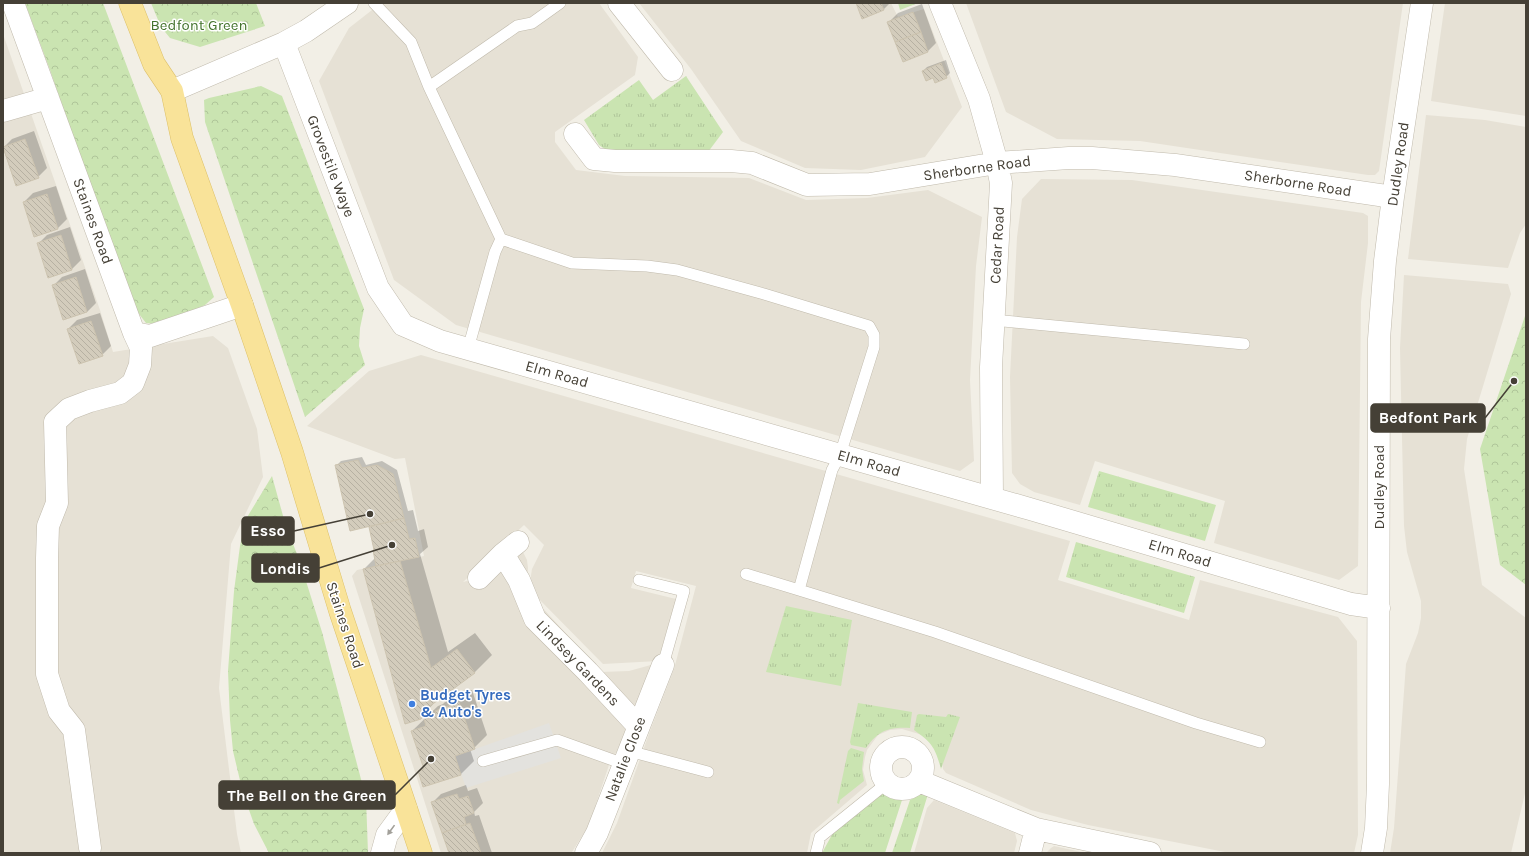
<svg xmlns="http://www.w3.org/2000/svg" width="1529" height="856" font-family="Karla,sans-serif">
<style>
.residential{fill:#e6e1d5}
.grass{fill:url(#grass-tufts)}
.forest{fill:url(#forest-crowns)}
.parking{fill:#e3e2de}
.shadow{fill:#0003}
.building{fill:url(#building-back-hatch);stroke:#cdc4b0}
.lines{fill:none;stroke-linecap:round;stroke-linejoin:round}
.lane-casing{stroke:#c0baac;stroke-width:12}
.street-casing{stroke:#c0baac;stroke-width:23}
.primary-casing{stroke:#ddc16a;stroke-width:23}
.lane{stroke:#fff;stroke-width:11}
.street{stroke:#fff;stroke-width:22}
.primary{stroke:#f9e399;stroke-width:22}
.oneway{fill:#a2a09a}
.shop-dot{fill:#3f7fe0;stroke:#fff;stroke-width:1.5}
.labels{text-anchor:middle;stroke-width:3;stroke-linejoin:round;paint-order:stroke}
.park-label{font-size:15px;fill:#43732c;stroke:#fff}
.street-label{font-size:15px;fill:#454036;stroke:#fff}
.shop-label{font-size:15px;font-weight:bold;fill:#366cbe;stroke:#fff;text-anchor:start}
.leader{fill:none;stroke:#454036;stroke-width:1.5}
.callout-dot{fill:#454036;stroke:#fff;stroke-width:1.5}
.callout{fill:#454036;stroke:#454036;stroke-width:1.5}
.callout-label{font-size:16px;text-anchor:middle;font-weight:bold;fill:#fff}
</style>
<defs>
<pattern id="grass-tufts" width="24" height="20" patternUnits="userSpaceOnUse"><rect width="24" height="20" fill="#cae4b1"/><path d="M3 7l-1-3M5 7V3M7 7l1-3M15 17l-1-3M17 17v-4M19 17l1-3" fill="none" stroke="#afc599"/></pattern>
<pattern id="forest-crowns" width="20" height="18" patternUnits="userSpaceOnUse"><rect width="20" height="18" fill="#cae4b1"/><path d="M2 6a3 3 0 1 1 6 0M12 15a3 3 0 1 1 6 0" fill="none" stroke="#afc599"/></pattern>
<pattern id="building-back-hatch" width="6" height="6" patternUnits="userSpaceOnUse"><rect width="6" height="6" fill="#d3ccbc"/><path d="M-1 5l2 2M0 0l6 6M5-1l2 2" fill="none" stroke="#b6b0a2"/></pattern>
</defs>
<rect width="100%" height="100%" fill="#f2efe6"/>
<path class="residential" d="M381,3h218l39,54 -3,18 -80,57v10l21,28 49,6 124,2 57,22 61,-2 61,-8 54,27 -6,49 -6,114 4,81 -14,10 -504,-146 -62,-45 -75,-199 30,-53z
M639,3h252l7,14 26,-8 38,98 -37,50 -64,13 -56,-2 -64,-27 -50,-72z
M966,3h437l-24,168 -4,4h-7l-228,-34 -83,-2 -51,-27z
M1445,3h81v113l-95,-15z
M3,34l97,276 13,42 100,-16 15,12 29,81 6,48 -32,67 -12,144 18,146 4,19h-238z
M1426,115l59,5 41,7v97l-6,9 -12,35 -100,-9z
M1041,179l91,1 231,33 5,3v27l-7,59 -3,264 -19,14 -125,-37 11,-42 -130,-40 -15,44 -46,-13 -14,-8 -8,-11 -2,-96 7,-140 5,-38z
M1404,275l104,9 3,10 -44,145 -3,30 18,116 44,33v171l-15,64h-121l4,-25 12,-164 12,-31 3,-15v-17l-14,-49 -3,-26 -4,-178z
M421,355l649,186 -12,39 131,40 11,-40 138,37 19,24 1,194 -4,18h-124l-142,-28 -57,-15 -85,-37 -3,-4 -2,-13 -15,-20 -24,-7 -12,1 -12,5 -11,15 -2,7 -2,13 4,15 -56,48 -4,20h-205l15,-30 33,-92 24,-62 22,-83 -60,-15 -5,17 45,11 -18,62 -55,3 -70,-71 -3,-11 2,-13 12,-24 -20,-20 -61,57 16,-4 39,-36 9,18 1,8 -1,14 2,11 72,79 28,-1 29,-8 -20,63 -27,33 -22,66 -17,27 -131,1 -89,-277 5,-6 67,-14 -19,-98 -10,1 -88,-33 62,-55z
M934,800l81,33 2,8 -3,12h-100l13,-45z
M1054,846l32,7h-40l5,-5z"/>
<path class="grass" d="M898,3h20l-18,7z
M686,76l37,56 -15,20h-99l-10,-7 -15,-25 55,-40 14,20z
M1099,471l117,34 -11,36 -117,-34z
M1076,542l119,35 -11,36 -118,-36z
M786,606l66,14 -11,66 -75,-14z
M858,703l54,9 -2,16c-21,-1 -31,2 -44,20l-15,-3 -1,-3z
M919,714l27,3 2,-3 12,3 -19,52c-6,-22 -9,-26 -27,-39l3,-15z
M851,748l13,4 -2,17 2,12 -24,19 -1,4 -2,-1 11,-52z
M875,791l27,9 -17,53h-63l12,-22z
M928,794l-18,59h-18l18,-53 9,-5z"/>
<path class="forest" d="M25,3h78l111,294 -9,8 -22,10 -27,9 -10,-1 -17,-22 -79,-231z
M151,3h105l9,23 -65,21 -30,-9 -9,-11z
M261,86l21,10 82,213 -4,19 -1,18 6,19 -60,52 -100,-295 -1,-22 5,-2z
M1526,313v272l-26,-20 -20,-116z
M272,476l13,47 15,39 22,70 44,166 2,55h-99l-15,-29 -11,-31 -10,-42 -3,-31 -2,-49 6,-80 6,-45 6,-27z"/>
<path class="parking" d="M549,723l12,35 -95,30 -11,-32z"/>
<path class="shadow" d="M857,3h33l-7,7z
M922,4l14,39 -9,9 -38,-30 9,-9z
M946,60l4,13 -4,4 -23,-6 4,-4z
M34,131l13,37 -9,9 -22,8 -13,-37 9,-9z
M56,186l11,33 -9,9 -23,8 -11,-34 9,-9z
M70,227l11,33 -9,9 -23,8 -11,-33 9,-9z
M85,269l11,34 -9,9 -23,7 -11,-33 9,-9z
M100,313l11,33 -9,9 -34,-26 9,-9z
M362,457l4,8 16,-4 15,9 11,41 5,-1 5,21 6,-2 4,18 -8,7 28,98 27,-19 17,22 -17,17 -36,26 -19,20 -56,-149 11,-11 -1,-8 1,-1 -5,-23 -34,-60 5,-5z
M472,690l15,45 -13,13 -4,1 4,12 -13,13 -37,12 -5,-15 5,-4 -12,-36 26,-25 5,-2 6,-6z
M466,785l2,6 9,-3 6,15 -9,9 1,4 4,-1 13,38h-42l-18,-50 9,-9z"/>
<path class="building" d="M856,3h25l3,7 -22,9z
M913,12l8,20 -26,10 -8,-20z
M921,32l7,20 -25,10 -8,-20z
M941,63l6,15 -12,5 -2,-5 -7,3 -4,-10z
M25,139l14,39 -23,8 -13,-39z
M47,194l11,35 -24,8 -11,-35z
M61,235l11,35 -24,8 -11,-35z
M76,277l11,35 -24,8 -11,-35z
M91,321l12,35 -24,8 -12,-35z
M358,460l4,8 15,-3 16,9 11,44 -54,13 -15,-66z
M404,518l5,21 6,-1 4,19 -43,9 -3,-16h1l-5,-23z
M400,561l31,107 26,-19 18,24 -45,33 -9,13 -16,5 -42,-155z
M459,702l16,47 -20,7 6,19 -38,12 -5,-16 6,-2 -13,-38 15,-5 -2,-7 12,-5 -1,-3z
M457,794l2,5 9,-3 6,17 -10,4 2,7 -24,9 -11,-31z
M470,823l11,30h-32l-7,-20z"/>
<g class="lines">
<g class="lane-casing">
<path id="lane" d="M374,3l37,39 18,45 72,152 71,24 75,3 30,4 87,24 105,32 5,9v12l-34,108 -8,15 -33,120 136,42 261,91 64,19
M429,87l88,-61 15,-3 28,-20
M993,320l251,24
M468,349l27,-97 6,-13
M746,574l53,16
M639,580l45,11 -21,74
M629,751l79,21
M483,761l74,-21 67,24
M816,853l4,-16 67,-54"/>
</g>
<g class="street-casing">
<path id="street" d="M13,3l121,330 16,3 92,-31
M619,3l53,67
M940,3l39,96 18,64 4,20 -10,184 1,131
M284,43l94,245 25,37 37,16 590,168 321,95 28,4
M172,91l112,-48 22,-12 41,-28
M3,111l45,-13
M575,134l19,25 21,2h116l21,2 55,22 63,-1 127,-21 72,-5h23l83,7 218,32
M518,542l-15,12 16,26 16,39 53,53 50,54
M479,578l24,-24
M881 768a21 21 0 1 1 42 0a21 21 0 1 1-42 0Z
M919,781l117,48 114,24
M90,848l-16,-118 -15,-19 -12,-37v-116l1,-32 9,-23 -2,-81 14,-13 21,-8 30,-8 13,-10 7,-18 1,-17 -7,-15
M382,853l5,-18 19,-26
M586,853l11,-20 66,-168
M1030,853l6,-24
M1372,853l4,-25 2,-44 1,-445 6,-78 8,-64 29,-194"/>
</g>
<g class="primary-casing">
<path id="primary" d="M130,3l24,61 18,27 10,47 60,167 50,147 48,159 81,242"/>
</g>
<use href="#lane" class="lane"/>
<use href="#street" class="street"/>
<use href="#primary" class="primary"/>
</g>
<defs><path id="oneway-solid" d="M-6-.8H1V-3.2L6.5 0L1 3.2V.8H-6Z"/></defs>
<use class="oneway" href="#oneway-solid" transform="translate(391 830) rotate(126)"/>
<circle class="shop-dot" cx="412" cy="704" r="4"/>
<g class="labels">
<g class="park-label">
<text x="199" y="30">Bedfont Green</text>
</g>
<g class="street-label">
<text transform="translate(1398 164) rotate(-82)" y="5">Dudley Road</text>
<text transform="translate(331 166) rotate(69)" y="5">Grovestile Waye</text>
<text transform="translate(977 168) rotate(-8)" y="5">Sherborne Road</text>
<text transform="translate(1298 183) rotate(9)" y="5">Sherborne Road</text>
<text transform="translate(93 221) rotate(70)" y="5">Staines Road</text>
<text transform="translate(997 245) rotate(-87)" y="5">Cedar Road</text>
<text transform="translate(557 374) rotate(16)" y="5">Elm Road</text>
<text transform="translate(869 463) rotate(16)" y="5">Elm Road</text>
<text transform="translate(1379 487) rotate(-90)" y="5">Dudley Road</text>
<text transform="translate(1180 553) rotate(17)" y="5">Elm Road</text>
<text transform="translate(345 625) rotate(72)" y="5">Staines Road</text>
<text transform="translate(578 663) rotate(46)" y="5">Lindsey Gardens</text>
<text transform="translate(625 759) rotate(-69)" y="5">Natalie Close</text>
</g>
<g class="shop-label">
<text x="420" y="700">Budget Tyres<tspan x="420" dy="17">&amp; Auto's</tspan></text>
</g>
</g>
<path class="leader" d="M1514 381L1485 418M370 514L294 531M392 545L319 568M431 759L395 795"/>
<g class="callout-dot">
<circle cx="1514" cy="381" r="4"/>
<circle cx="370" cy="514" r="4"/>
<circle cx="392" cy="545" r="4"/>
<circle cx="431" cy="759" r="4"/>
</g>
<g class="callout">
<rect x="1371" y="404" width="114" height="28" rx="4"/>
<rect x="242" y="517" width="52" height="28" rx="4"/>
<rect x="252" y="554" width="67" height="28" rx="4"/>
<rect x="219" y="781" width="176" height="28" rx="4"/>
</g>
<g class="callout-label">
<text x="1428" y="423">Bedfont Park</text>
<text x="268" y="536">Esso</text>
<text x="285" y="574">Londis</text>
<text x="307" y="801">The Bell on the Green</text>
</g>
<rect width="1529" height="856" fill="none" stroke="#454036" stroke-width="8"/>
</svg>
